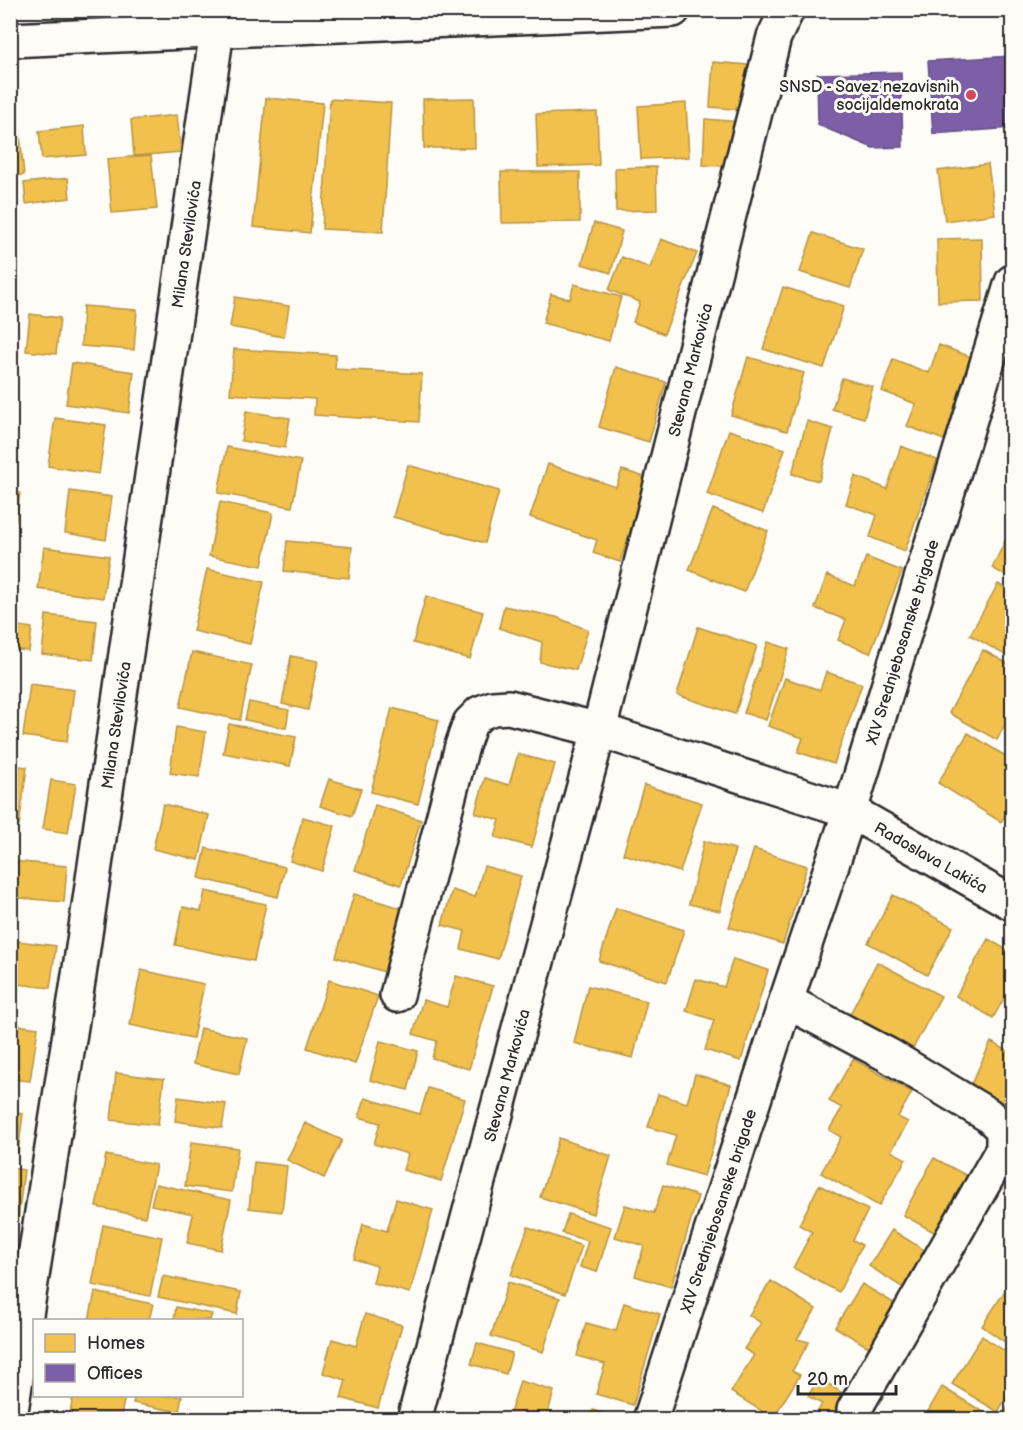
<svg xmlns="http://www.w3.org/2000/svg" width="1023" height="1430" font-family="'Balsamiq Sans',sans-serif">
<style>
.homes{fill:#f2c14e;stroke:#b69444;stroke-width:1.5}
.offices{fill:#7b5ea7;stroke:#634f82;stroke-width:1.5}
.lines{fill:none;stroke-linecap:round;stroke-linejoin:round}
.minor-casing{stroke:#2b2b2b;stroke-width:38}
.minor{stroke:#fdfcf7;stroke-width:33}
.poi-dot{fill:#d1495b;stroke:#fdfcf7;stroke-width:2}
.labels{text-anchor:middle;stroke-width:6;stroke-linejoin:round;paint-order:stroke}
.poi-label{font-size:16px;fill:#2b2b2b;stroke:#fdfcf7;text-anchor:end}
.street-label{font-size:16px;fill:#2b2b2b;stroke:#fdfcf7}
</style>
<rect width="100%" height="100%" fill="#fdfcf7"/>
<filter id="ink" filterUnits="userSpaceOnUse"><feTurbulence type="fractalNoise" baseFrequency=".0167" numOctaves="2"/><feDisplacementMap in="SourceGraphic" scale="12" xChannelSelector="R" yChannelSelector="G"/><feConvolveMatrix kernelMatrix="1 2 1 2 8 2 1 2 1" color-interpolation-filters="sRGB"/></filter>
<g filter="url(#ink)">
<path class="homes" d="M713,62l35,3 -3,45 -35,-3z
M266,98l57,5 -13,130 -57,-6z
M474,98l1,50h-51l-1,-49z
M330,99l61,4 -8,129 -61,-3z
M686,103l3,54 -48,2 -3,-53z
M597,112l2,53 -61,2 -2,-53z
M177,115l4,37 -47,4 -3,-36z
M705,119l35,3 -3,45 -34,-2z
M19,124l5,51 -14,1v-51z
M84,126l2,29 -44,4 -3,-28z
M151,155l6,54 -45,4 -5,-54z
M988,164l7,50 -50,7 -7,-50z
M656,167l1,43 -41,1 -1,-43z
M501,172h79v50l-78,1z
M68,178l2,20 -44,6 -2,-21z
M594,223l28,8 -11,42 -29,-9z
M813,233l50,16 -13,39 -50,-16z
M982,238l1,63 -45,1 -1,-63z
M661,239l36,14 -33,81 -31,-12 7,-20 -31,-12 13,-33 28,11z
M574,284l47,13 -12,44 -66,-18 8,-29 19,5z
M783,287l61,19 -20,62 -61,-19z
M235,297l54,9 -5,31 -54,-10z
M83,306l54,4 -3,40 -53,-4z
M30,314l30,4 -4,36 -30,-3z
M939,345l35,13 -30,82 -37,-14 9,-22 -34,-13 11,-32 36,14z
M234,349l102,6 -1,14 87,5 -3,48 -105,-7 1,-16 -85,-5z
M748,357l56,16 -17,58 -56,-16z
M72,363l62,9 -5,41 -63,-9z
M616,367l50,15 -17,60 -50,-15z
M842,378l31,9 -9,31 -32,-9z
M246,411l44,7 -5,30 -44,-7z
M55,418l51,7 -7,49 -51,-8z
M807,421l26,8 -14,52 -27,-7z
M729,430l56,19 -22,64 -56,-19z
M901,446l36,14 -32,91 -35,-14 7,-22 -31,-11 9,-28 32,13z
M227,447l74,14 -9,46 -74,-14z
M548,464l68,23 6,-17 26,8 -28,84 -27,-9 4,-13 -67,-23z
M408,465l91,26 -14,52 -92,-26z
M10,491l10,2 -7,44h-3z
M70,491l42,6 -6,43 -41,-7z
M220,502l53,11 -11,53 -53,-10z
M713,509l55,22 -24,61 -55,-22z
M1012,527v52l-20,-11z
M287,541l65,6 -3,31 -65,-7z
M44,547l65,9 -6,42 -65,-9z
M866,557l36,14 -32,82 -32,-13 8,-20 -31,-12 12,-33 28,11z
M207,569l57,13 -14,62 -57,-13z
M998,584l14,8v67l-42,-24z
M426,596l57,16 -13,47 -57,-16z
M504,606l52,11 32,13 -12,40 -36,-8 2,-20 -43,-14z
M46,615l51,6 -4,39 -51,-6z
M10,625l22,3 -3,23 -19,-2z
M698,627l59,19 -22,68 -58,-19z
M768,642l21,7 -23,71 -22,-7z
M983,650l29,16v45l-15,29 -48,-27z
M192,652l60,13 -12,55 -60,-13z
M291,656l27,5 -10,49 -26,-6z
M826,672l36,12 -28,80 -36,-12 5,-14 -35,-12 17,-48 35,12z
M30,684l44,6 -7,52 -44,-6z
M249,702l40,8 -3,18 -41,-8z
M392,708l47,12 -21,84 -47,-12z
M229,724l67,13 -6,29 -67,-13z
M176,727l30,5 -7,45 -29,-4z
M968,733l44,27v44l-11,18 -63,-39z
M518,754l37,10 -23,83 -37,-10 5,-17 -25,-7 10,-35 24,7z
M10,765l17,2 -8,59 -9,-1z
M329,779l32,10 -9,27 -32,-10z
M51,780l25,4 -8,49 -25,-4z
M644,785l58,18 -22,69 -57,-18z
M163,804l46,11 -10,45 -46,-11z
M375,805l46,15 -20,65 -46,-15z
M303,817l32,9 -13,45 -32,-10z
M704,841l31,8 -15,62 -31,-7z
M206,848l79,19 -7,30 -79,-19z
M754,849l53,17 -24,78 -54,-17z
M10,861l57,5 -3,36 -54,-5z
M484,866l37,10 -23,83 -37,-10 4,-18 -23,-6 10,-35 23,7z
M205,891l61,13 -12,57 -79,-16 8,-38 18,4z
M354,894l50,15 -19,63 -49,-15z
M893,895l60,32 -26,48 -59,-32z
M616,908l68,22 -17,52 -68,-21z
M988,939l24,14v31l-19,34 -37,-22z
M10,940l46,6 -6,42 -40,-5z
M733,959l35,11 -27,91 -36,-11 9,-30 -28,-9 10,-32 28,8z
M877,962l64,34 -30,56 -63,-34z
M141,970l63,14 -11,54 -63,-13z
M456,976l37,10 -24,83 -37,-11 5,-17 -24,-7 10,-34 24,7z
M329,980l49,16 -23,68 -48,-16z
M588,986l59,15 -14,57 -59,-15z
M10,1024l28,4 -8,53 -20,-2z
M200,1028l47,10 -8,36 -46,-10z
M380,1041l38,10 -10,39 -38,-10z
M991,1042l21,11v57l-43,-21z
M853,1059l59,33 -14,25 10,5 -17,29 15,8 -27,47 -58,-33 20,-36 -12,-7 13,-22 -13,-7z
M116,1073l48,6 -6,46 -47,-5z
M695,1074l36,11 -27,91 -37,-11 9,-30 -28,-8 10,-33 29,9z
M428,1088l37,11 -24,82 -38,-11 5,-16 -34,-10 6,-21 -21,-6 6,-19 55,16z
M178,1097l48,7 -4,24 -47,-7z
M10,1112l13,2 -5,39 -8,-1z
M305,1123l37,17 -18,38 -37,-18z
M559,1138l52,18 -18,58 -53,-17z
M191,1142l47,6 -6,44 -47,-6z
M106,1155l50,10 -11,52 -49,-10z
M934,1158l39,21 -32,57 -38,-21z
M254,1162l33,4 -5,46 -33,-4z
M10,1168l14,2 -6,50 -8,-1z
M156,1184l75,16 -10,50 -34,-7 6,-29 -42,-9z
M663,1185l35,11 -27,91 -36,-11 9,-30 -29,-9 10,-32 29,8z
M819,1185l49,25 -15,30 9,5 -23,47 -46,-24 19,-36 -13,-7z
M396,1199l37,11 -23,83 -37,-10 4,-17 -23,-7 9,-35 24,7z
M568,1214l43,13 -14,45 -17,-5 8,-26 -26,-8z
M103,1225l59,12 -12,59 -58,-11z
M528,1227l54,19 -17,48 -54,-19z
M892,1230l37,23 -24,36 -36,-23z
M163,1276l78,16 -4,22 -79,-17z
M1012,1280v67l-30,-21z
M771,1281l45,28 -19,30 12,3 -17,29 8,4 -27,43 -42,-26 23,-37 -10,-6 17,-26 -12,-8z
M508,1282l52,16 -17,54 -52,-16z
M862,1284l40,24 -27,43 -40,-24z
M95,1292l58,12 -4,16h-60z
M624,1303l36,11 -27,91 -37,-11 9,-30 -28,-8 9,-33 30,8z
M176,1307l36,7 -2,6h-36z
M365,1314l37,11 -24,83 -37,-10 5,-18 -23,-7 9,-34 24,7z
M982,1336l30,20v32l-14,24 -46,-28z
M477,1343l35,10 -6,21 -35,-10z
M819,1378l36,23 -11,19h-31l9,-16 -14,-8z
M520,1381l34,10 -8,29h-38z
M942,1387l48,29 -2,4h-65z
M73,1396h52l-5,24h-51z
M135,1396h47l-3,16 -46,-9z
M1012,1399v21h-11z
M593,1410l27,10h-30z"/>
<path class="offices" d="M1012,56v72l-79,6 -5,-73z
M901,72l2,75 -30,1 -55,-23 -1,-51z"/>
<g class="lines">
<g class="minor-casing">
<g id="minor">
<path d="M10,40l663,-30"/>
<path id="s1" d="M397,995l65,-249 8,-23 10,-10 13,-5 16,-1 90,23 251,81 162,92"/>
<path d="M786,1001l102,54 100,60 15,14v20l-149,261"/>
<path id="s2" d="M10,1417l69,-442 141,-965"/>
<path id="s3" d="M414,1420l185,-690 175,-693 13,-27"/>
<path id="s4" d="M650,1420l136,-419 64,-190 162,-529"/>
</g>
</g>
<use href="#minor" class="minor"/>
</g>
</g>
<circle class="poi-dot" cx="971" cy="95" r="6"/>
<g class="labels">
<g class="poi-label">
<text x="959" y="92">SNSD - Savez nezavisnih<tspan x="959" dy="18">socijaldemokrata</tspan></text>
</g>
<g class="street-label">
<text dy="6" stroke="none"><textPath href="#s2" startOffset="1186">Milana Stevilovića</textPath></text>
<text dy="6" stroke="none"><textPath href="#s3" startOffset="1086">Stevana Markovića</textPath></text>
<text dy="6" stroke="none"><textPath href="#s4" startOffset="818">XIV Srednjebosanske brigade</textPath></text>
<text dy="6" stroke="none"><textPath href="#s2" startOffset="700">Milana Stevilovića</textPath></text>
<text dy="6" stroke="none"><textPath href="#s1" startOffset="776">Radoslava Lakića</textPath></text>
<text dy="6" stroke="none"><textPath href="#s3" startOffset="357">Stevana Markovića</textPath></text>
<text dy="6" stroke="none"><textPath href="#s4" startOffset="220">XIV Srednjebosanske brigade</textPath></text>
</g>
</g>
<rect width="1023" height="1430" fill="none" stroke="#fdfcf7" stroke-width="36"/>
<rect x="18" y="18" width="987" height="1394" fill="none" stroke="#2b2b2b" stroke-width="2" filter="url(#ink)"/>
<rect x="33" y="1319" width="210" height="78" fill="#fdfcf7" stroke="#a9a8a5" stroke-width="1.5"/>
<rect x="45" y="1334" width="30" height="18" fill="#f2c14e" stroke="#a9a8a5" stroke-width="1.5"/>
<text x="87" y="1349" font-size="18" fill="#2b2b2b">Homes</text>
<rect x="45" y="1364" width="30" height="18" fill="#7b5ea7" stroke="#a9a8a5" stroke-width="1.5"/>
<text x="87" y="1379" font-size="18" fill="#2b2b2b">Offices</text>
<path d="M798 1385v9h98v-9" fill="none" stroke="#2b2b2b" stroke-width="3"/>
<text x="807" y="1385" font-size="18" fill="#2b2b2b" stroke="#fdfcf7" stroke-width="4.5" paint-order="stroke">20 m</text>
</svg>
